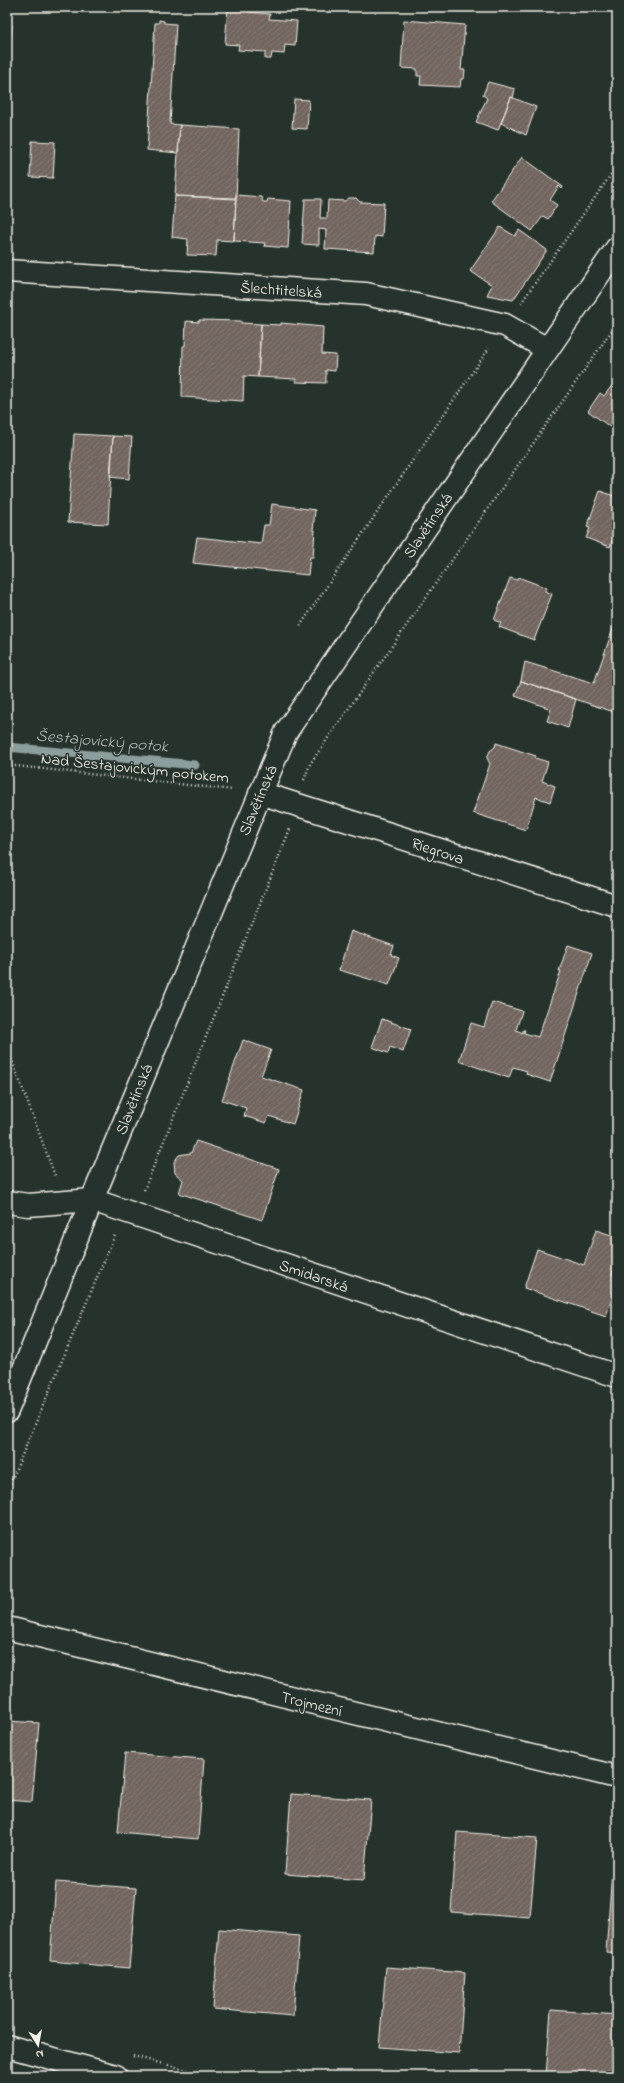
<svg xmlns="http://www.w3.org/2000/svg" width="624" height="2083" font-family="'Indie Flower',sans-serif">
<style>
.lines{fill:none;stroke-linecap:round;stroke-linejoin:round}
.stream{stroke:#8c9e9e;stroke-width:9}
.building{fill:url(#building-hatch);stroke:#f4f1e8}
.street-casing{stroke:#f4f1e8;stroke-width:25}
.secondary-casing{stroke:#f4f1e8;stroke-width:25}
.path{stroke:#f4f1e8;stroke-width:2.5;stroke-dasharray:1 3;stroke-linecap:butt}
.street{stroke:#26332d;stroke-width:22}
.secondary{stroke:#26332d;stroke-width:22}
.labels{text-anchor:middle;stroke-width:3;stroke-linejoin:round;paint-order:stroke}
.street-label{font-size:16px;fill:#f4f1e8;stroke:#26332d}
.water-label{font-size:17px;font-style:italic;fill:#aeb9b6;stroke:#26332d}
</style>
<defs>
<pattern id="building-hatch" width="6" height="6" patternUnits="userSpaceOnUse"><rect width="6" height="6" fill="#72655f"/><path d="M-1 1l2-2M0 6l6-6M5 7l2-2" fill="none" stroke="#877c76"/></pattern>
</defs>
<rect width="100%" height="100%" fill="#26332d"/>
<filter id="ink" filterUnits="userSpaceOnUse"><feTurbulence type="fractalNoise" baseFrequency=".025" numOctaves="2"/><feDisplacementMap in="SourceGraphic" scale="8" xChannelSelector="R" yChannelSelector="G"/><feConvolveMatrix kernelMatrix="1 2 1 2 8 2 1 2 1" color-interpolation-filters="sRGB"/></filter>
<g filter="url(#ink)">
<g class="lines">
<path class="stream" d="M7,747l188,18"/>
</g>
<path class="building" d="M231,7h12l5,3v2l22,2 -1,5 28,2 -2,25 -10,-1 -1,9 -12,-1 -1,6h-6v-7l-27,-2 1,-5 -14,-1 3,-36z
M159,20l5,1v2l12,1 -6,100 10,1 -2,28 -31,-3 8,-127h4z
M404,20l61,5 -4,45h4l-1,9h-3l-1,8 -40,-2 1,-9h-4v-7l-16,-1z
M7,25h5l-3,33h-2z
M488,82l27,7 -2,9 -2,-1 -13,33 -22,-8 11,-24 -4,-3z
M511,97l25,10 -10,28 -25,-12z
M294,99l15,1 -2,29 -15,-1z
M180,125l59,4 -3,69 -61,-2z
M32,141l23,1 -2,36 -23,-1z
M522,157l41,30 -1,2 -3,-3 -9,14 7,5 -9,14 -5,-3 -11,15 -41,-30z
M236,195l25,2 2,5h4l1,-3 23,2 -3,47 -24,-2 1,-3 -31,-2z
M175,196l61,3 -2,42 -17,-1 -1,16 -29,-1 1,-16 -16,-2z
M349,198h7l4,4 24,1 -2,34 -7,-1 -1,16 -49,-3 1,-19 -7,-1v16l-17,-1 3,-45h16l-1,19h7l1,-18 17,1z
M500,227l15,9 4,-6 28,20 -34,50 -26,-5 5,-10 -22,-14z
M199,320l42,1v2l20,1 -3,53 -14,-1 -1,25 -61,-4 1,-51h2l1,-25 13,1z
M281,323l42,4 -1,27 14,1 -1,16 -9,-1v13l-30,-1v-3l-38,-2 3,-53 20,1z
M617,379v53l-29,-21 12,-18 4,3z
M74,434l39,2 -5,88 -40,-2z
M113,436l19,1 -3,42 -19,-2z
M600,491l17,6v41l-3,-1 -4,10 -24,-9 4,-10 -3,-1z
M272,504l43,6 -2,20h2l-2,27h-3l-2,18 -115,-12 4,-26 64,7 3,-19h5z
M518,577l29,11 -2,3 7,3 -18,46 -35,-13 2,-4 -7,-3 16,-42 7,2z
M615,623h2v90l-96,-32 4,-19 69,21z
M521,681l55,18 -8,29 -21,-7 4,-12 -36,-13z
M496,743l40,13 -1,2 13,4 -6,19 13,5 -5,16 -14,-5 -10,33 -53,-17 17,-49 -3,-6 3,-7 5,-4z
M351,931l43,15 -3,9 8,3 -10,27 -50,-15z
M568,945l24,8 -42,129 -24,-8 1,-3 -14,-4 -4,11 -50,-17 12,-38 13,4 8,-25 30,9 -6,19 7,3v-3h2l-1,3 14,4 23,-66h-2z
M382,1019l29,10 -8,23 -13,-5 -2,6 -16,-6z
M243,1040l28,10 -10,26 43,14 -11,34 -24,-8 -3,7 -22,-7 2,-8 -24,-8z
M196,1141l83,28 -17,51 -83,-27 4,-13 -8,-7 -1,-11 5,-7 12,-2z
M596,1230l21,7v23l-5,14 5,2v6l-11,34 -82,-28 13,-39 47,16z
M7,1721l32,2 -7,79 -25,-2z
M125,1753l79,6 -6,80 -80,-7z
M291,1794l80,6 -7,80 -79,-6z
M457,1832l80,6 -7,80 -79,-6z
M612,1872h5v81l-11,-1z
M56,1882l80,6 -7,80 -79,-7z
M219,1929l80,7 -6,80 -80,-7z
M386,1967l79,6 -6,80 -80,-6z
M551,2010l66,5v61h-71z"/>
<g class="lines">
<g class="street-casing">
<path id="street" d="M7,271l359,23 139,31 42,24
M260,793l357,113
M7,1202l21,3 64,-5 525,176
M7,1628l610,149
M7,2046l109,30"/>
</g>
<g class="secondary-casing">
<path id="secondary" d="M7,1411l85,-211 194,-468 331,-484"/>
</g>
<path class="path" d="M521,303l96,-137
M300,626l189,-278
M7,765l226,25
M304,780l6,-16 307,-441
M7,1047l48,129
M144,1190l146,-361
M7,1491l108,-256
M133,2056l78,20"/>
<use href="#street" class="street"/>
<use href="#secondary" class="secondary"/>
</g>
</g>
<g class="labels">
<g class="street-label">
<text transform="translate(281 289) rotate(4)" y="6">Šlechtitelská</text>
<text transform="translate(427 525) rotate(-56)" y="6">Slavětínská</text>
<text transform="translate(135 767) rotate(6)" y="6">Nad Šestajovickým potokem</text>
<text transform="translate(257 800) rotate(-67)" y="6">Slavětínská</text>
<text transform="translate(438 850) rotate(18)" y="6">Riegrova</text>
<text transform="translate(133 1099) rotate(-68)" y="6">Slavětínská</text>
<text transform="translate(314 1275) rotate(19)" y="6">Smidarská</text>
<text transform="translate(312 1703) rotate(14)" y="6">Trojmezní</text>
</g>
<g class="water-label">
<text transform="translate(102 740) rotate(5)" y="6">Šestajovický potok</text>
</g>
</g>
<rect width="624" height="2083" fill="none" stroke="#26332d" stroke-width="24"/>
<rect x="12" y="12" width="600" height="2059" fill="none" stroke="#f4f1e8" stroke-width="1.5" filter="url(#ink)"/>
<g transform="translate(38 2045) rotate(169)" stroke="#26332d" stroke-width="3" paint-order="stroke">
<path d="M0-3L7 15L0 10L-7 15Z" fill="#f4f1e8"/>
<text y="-6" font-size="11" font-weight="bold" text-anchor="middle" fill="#f4f1e8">N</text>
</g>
</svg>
